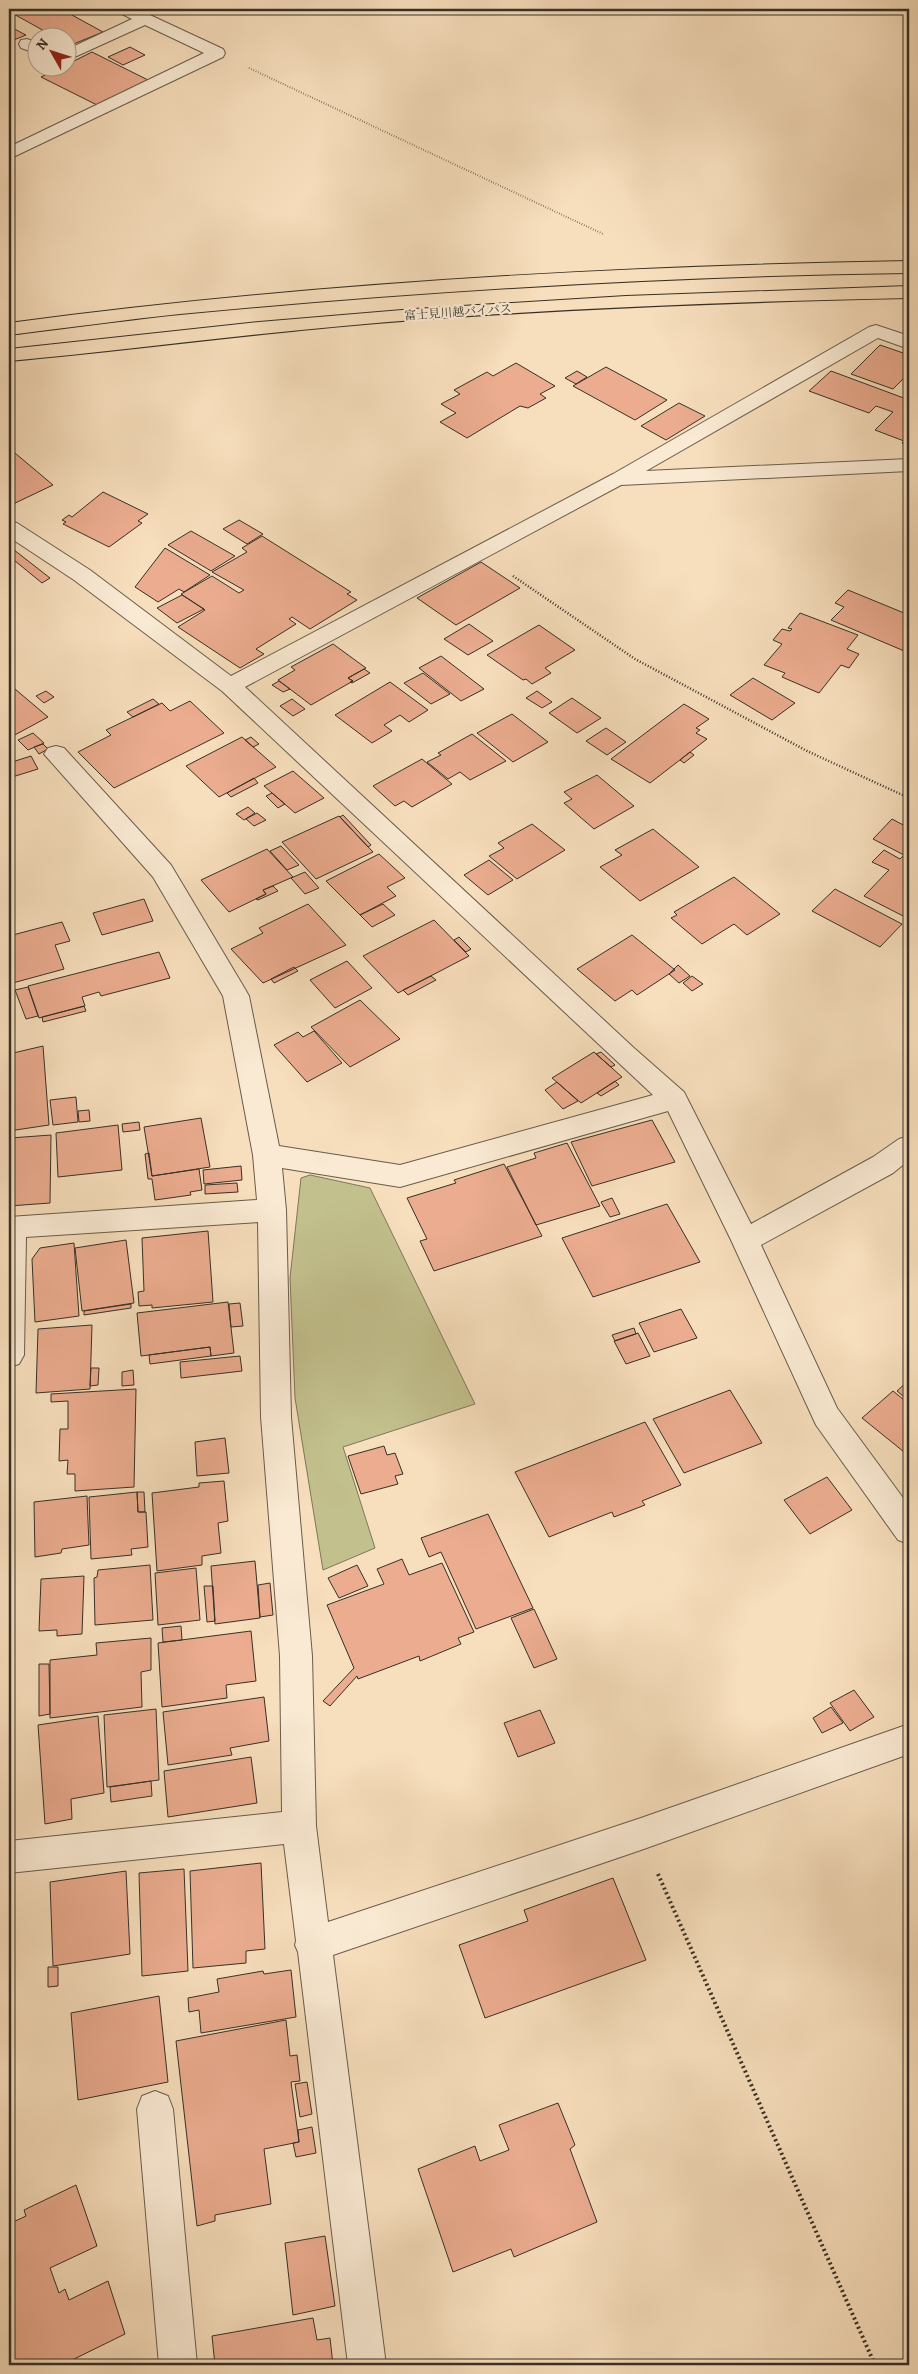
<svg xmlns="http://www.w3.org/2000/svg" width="918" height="2374" font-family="Alegreya,'Noto Serif JP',serif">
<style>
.green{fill:#c2c08d;stroke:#7d785a}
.building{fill:#ebac8f;stroke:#383026}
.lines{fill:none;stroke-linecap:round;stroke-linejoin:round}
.minor-casing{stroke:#685c4c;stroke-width:2}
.highway-casing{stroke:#383026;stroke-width:2}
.path-far2{stroke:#383026;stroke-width:2;stroke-dasharray:0.5 2;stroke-linecap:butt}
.path-far1{stroke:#383026;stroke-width:2.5;stroke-dasharray:1 2;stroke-linecap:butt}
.path{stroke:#383026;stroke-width:4;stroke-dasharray:2 3;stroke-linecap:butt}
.minor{fill:#faead3;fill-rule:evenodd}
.highway{fill:#f7debc;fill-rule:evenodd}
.labels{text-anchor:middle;stroke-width:4.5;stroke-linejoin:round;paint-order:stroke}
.far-street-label{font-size:12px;fill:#383026;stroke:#faead3}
</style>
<rect width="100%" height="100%" fill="#f7debc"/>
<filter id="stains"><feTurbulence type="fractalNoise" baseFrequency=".004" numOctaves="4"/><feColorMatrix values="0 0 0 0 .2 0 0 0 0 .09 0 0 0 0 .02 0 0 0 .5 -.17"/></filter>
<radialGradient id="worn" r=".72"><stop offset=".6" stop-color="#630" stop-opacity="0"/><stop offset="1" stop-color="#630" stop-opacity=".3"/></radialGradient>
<path class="green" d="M310,1175l60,13 105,216 -132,43 32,101 -52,22 -28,-172 -5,-120 11,-100z"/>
<path class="building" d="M17,9h64l2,1 -11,5 31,17 -32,13 -3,-2v-5h-11l-47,-26z
M9,26l13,7 4,2 -17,7z
M130,47l15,8 -22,10 -15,-8z
M92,52l56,28 -51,25 -56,-28 19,-9h8v-4z
M880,345l29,10v18l-16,16 -42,-15z
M516,363l39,23 -15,8 6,4 -18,10 -8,-2 -53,32 -27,-16 16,-9 -15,-9 19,-10 -6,-4 33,-18 6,4z
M606,367l61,33 -32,20 -62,-34z
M577,371l10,6 -11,7 -11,-6z
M831,371l78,29v46l-7,-3 2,-2 -29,-11 18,-18 -17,-6 -7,7 -60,-22z
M679,403l26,13 -39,24 -25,-14z
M9,448l44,37 -44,21z
M103,492l45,22 -10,7 4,2 -33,24 -46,-23 3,-2 -4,-2 7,-5 3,2z
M239,520l24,14 -16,10 -24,-15z
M191,531l44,25 -24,15 -43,-26z
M262,536l89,56 -4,2 10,6 -47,29 -18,-12 -3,2 7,5 -40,25 8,5 -24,14 -62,-41 27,-17 -24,-16 31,-18 27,17 5,-3 -32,-18 35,-20 -5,-4z
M9,546l41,32 -8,5 -33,-27z
M165,548l45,27 -26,17 -5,-3 -21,13 -23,-15z
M481,562l39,26 -64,37 -39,-27z
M848,590l61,25v38l-78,-33 13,-13 -9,-4z
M182,595l22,14 -27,14 -20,-15z
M800,613l58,22 -11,14 12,5 -10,14 -8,-3 -22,28 -37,-16 3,-4 -21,-8 18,-21 -9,-4 9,-11 8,2 2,-2 -4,-1z
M469,624l24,17 -25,14 -24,-16z
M539,625l36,25 -30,18 6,5 -19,11 -6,-5 -3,1 -36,-25z
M333,644l33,24 -18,10 5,3 -42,24 -33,-25 17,-10 -4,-3z
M441,656l43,33 -23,12 -42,-33z
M364,669l6,4 -18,10 -2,-1 3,-1 -5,-3z
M423,673l27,21 -19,10 -27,-21z
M753,678l42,25 -23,17 -42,-25z
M279,681l11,8 -7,3 -11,-7z
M390,682l38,28 -19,12 -9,-7 -16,10 8,6 -20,12 -37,-28z
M15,689l33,28 -37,20 -2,-2v-43z
M46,691l8,6 -10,6 -8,-7z
M537,691l15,11 -10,6 -16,-10z
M572,698l29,20 -24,15 -28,-20z
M153,699l6,5 -26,13 -6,-5z
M292,699l13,10 -12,7 -13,-10z
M190,701l34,32 -110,55 -36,-36 33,-17 -5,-5 56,-27 8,8z
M684,704l25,15 -13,9 4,2 -4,3 11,6 -57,44 -39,-24z
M512,714l36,28 -35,20 -36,-29z
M606,728l20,14 -19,13 -21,-14z
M33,733l11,10 -16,7 -10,-10z
M472,734l34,27 -36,19 -10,-8 -12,7 -21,-17 14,-7 -3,-2z
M242,737l34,30 -57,30 -33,-31z
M251,737l8,7 -6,3 -8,-7z
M43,744l5,5 -9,5 -5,-7z
M690,752l4,3 -10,8 -4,-3z
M31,756l7,13 -29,9v-15z
M422,759l30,25 -40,23 -8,-6 -9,5 -22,-20z
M293,771l31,27 -29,15 -31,-27z
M597,775l37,31 -40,23 -30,-26 8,-4 -8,-7z
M254,778l4,5 -27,14 -4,-4z
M272,793l13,11 -7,4 -12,-12z
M248,807l7,6 -11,7 -8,-6z
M257,813l9,7 -12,6 -8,-7z
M343,815l28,30 -3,2 -28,-30z
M339,816l34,36 -57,27 -34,-37z
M892,819l17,9v91l-45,-23 25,-26 -17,-8 12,-12 16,9 4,-4 -31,-16z
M532,824l33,26 -48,29 -28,-23 15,-8 -6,-5z
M653,829l46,38 -59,34 -40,-34 22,-12 -7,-5z
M281,846l18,19 -12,5 -17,-19z
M267,849l26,28 -30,13 3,4 -37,18 -28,-32z
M379,854l26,24 -18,9 9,9 -36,19 -34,-34z
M489,860l24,20 -25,15 -24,-20z
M305,872l14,16 -14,6 -14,-16z
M734,877l46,37 -33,21 -13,-11 -32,20 -31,-26 6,-3 -3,-3z
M273,886l5,5 -20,9 -2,-1 10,-5 -3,-4z
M835,889l67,35 -22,23 -68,-36z
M144,899l9,22 -51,14 -9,-22z
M308,904l38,41 -83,38 -32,-34 32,-16 -4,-5z
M383,904l12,11 -23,12 -12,-12z
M434,920l35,36 -71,37 -35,-37z
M62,922l8,19 -15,4 9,24 -55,15v-48z
M632,935l43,35 -38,25 -5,-5 -17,11 -38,-32z
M459,937l12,12 -5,3 -12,-12z
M159,952l11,26 -69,18 -2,-4 -17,5 3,9 -46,12 -11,-32z
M347,961l25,27 -37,20 -25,-28z
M678,965l12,11 -11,7 -10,-9z
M294,967l4,4 -24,12 -3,-4z
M431,976l5,4 -28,15 -5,-5z
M692,976l11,8 -11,7 -9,-8z
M28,987l10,29 -12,3 -11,-29z
M360,1000l40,39 -50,28 -39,-40z
M84,1006l2,5 -43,11 -1,-5z
M314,1031l28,32 -35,19 -33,-37 24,-13 5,5z
M43,1046l6,79 -40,6v-77z
M594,1052l28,25 -41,26 -29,-25z
M601,1052l14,13 -4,2 -15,-13z
M615,1081l4,4 -18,11 -4,-3z
M557,1082l21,19 -15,8 -18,-19z
M76,1097l2,25 -25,3 -3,-25z
M89,1110l1,11 -11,1 -1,-11z
M201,1118l9,49 -58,9 -8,-49z
M652,1120l23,42 -83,24 -21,-44z
M139,1122l1,8 -17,2 -1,-8z
M118,1125l4,45 -64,7 -2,-44z
M51,1135l-1,68 -41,3 1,-68z
M567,1143l33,63 -64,19 -29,-58 29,-9 -2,-5z
M149,1153l3,23 47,-7 3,21 -12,2 1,3 -36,5 -3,-21h-4l-3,-25z
M504,1164l38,72 -108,35 -14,-30 7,-2 -20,-41 49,-15 -2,-3z
M241,1166l1,14 -38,4 -1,-14z
M237,1183l1,9 -33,2v-9z
M612,1198l8,16 -10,3 -9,-15z
M667,1204l33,58 -107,35 -31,-59z
M208,1231l5,71 -61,6v-3l-13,1 -1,-14 6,-1 -2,-53z
M126,1240l8,63 -52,8 -7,-63z
M74,1243l5,73 -44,6 -3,-63 8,-11z
M228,1302l6,51 -23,3 -1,-9 -69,9 -4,-43z
M240,1303l3,23 -12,1 -2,-23z
M131,1304v4l-47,7v-4z
M681,1309l16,29 -43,14 -15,-29z
M92,1325l-2,64 -54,4 2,-64z
M634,1328l2,6 -21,7 -3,-6z
M638,1333l12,23 -24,8 -12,-23z
M210,1347l1,9 -61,8 -1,-9z
M240,1356l2,15 -61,7 -1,-16z
M91,1368h8l-1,17 -8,1z
M133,1370l1,15 -12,1v-14z
M909,1380v21l-12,-10z
M136,1389l-2,98 -59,4v-17h-8l1,-14 -9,1 1,-32h8v-28l-17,1v-8z
M730,1390l32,53 -78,30 -31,-54z
M893,1391l16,13v52l-47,-38z
M645,1422l36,63 -39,16 3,4 -31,12 -2,-5 -63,25 -34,-65z
M225,1438l4,35 -32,3 -2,-34z
M384,1446l3,9 8,-2 8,21 -8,2 3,8 -37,10 -13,-38z
M827,1477l25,33 -42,24 -26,-34z
M224,1481l4,40 -10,2 3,30 -19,3v9l-45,6 -5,-78 47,-6v-4z
M137,1492h7l1,20h-7z
M137,1492l1,20h8l2,35 -17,2 1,6 -41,4 -2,-62z
M87,1496l2,49 -27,4 -1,4 -26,4 -1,-55z
M488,1514l45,94 -57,21 -35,-77 -12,5 -8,-19z
M402,1559l7,16 33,-12 32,69 -16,6 3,6 -41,17 -1,-5 -61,23 -1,-3 -27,30 -7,-5 31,-33 -27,-63 57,-21 -7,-15z
M255,1561l5,57 -45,6 -4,-58z
M150,1565l3,55 -58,5 -1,-47 3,-1 1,-7z
M357,1565l11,21 -29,12 -11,-20z
M196,1568l4,52 -42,5 -3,-52z
M84,1576l-2,58 -25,2v-6l-18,1 2,-52z
M270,1583l3,32 -13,2 -2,-32z
M204,1586h9l2,35 -8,1z
M534,1609l23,50 -23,9 -23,-50z
M181,1626l1,14 -19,2 -1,-14z
M251,1631l5,50 -30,4 1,13 -65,9 -4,-64z
M151,1638v32l-10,2 1,35 -92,11v-58l47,-5 -1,-12z
M39,1664h10l1,50 -11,2z
M854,1690l20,27 -24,14 -20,-28z
M264,1697l5,44 -39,7 2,7 -64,10 -5,-53z
M831,1707l12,16 -21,10 -9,-15z
M156,1709l3,71 -52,7 -3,-72z
M540,1710l15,33 -37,14 -14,-34z
M98,1716l6,77 -33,6 1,20 -27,5 -7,-99z
M251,1757l6,46 -89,14 -4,-46z
M151,1781l1,15 -41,6 -1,-15z
M261,1863l4,86 -19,2v12l-53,5 -3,-97z
M184,1869l4,102 -46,5 -3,-103z
M126,1871l4,83 -77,12 -3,-84z
M613,1878l33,82 -161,58 -26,-73 69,-24 -4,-11z
M48,1967h10v19l-10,1z
M291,1970l5,47 -95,16 -2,-23 -10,2 -1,-14 31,-6 -2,-13 46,-8 1,3z
M159,1996l9,86 -90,18 -7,-87z
M286,2020l4,36 7,-1 3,26 -9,1 8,60 -35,7 7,55 -56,11v6l-18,5 -21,-185z
M307,2082l5,32 -12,3 -5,-33z
M558,2103l17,42 -5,4 27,73 -83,35 -3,-8 -58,23 -35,-103 57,-23 5,15 29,-11 -10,-25z
M312,2127l4,26 -20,4 -3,-14 6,-1 -1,-12z
M76,2185l21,61 -47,22 9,25 6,-4 4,11 39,-19 17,53 -61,30v1h-55v-141l17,-8 -2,-6z
M325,2236l10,70 -42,9 -8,-72z
M313,2318l4,22 13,-2 3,27h-118l-3,-29z"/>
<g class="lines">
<g class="minor-casing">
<path id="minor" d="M116,9h21l86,40 2,4 -2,4 -214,102v-12l195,-94 -59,-28 -77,35v-11l64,-30 -14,-7z
M27,39l11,4v11l-17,-6 -2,-4 2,-4z
M876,325l33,11v13l-31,-11 -232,133 263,-12v12l-288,14 -376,202 389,361 50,44 67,132 122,-67 26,-18 10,-3v24l-16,13 -132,72 76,163 72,98v38l-11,-4 -82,-115 -85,-185 -63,-129 -268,76 -118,-19 4,42 5,207 21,239 4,170 12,96 313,-104 268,-94v30l-268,96 -308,105 53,410h-38l-50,-413 -3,-7 1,-4 -12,-97 -275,29v-32l273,-29 -2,-156 -19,-239 -3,-195 -232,15 -2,118 -5,9 -10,3v-150l248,-17 -4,-45 -30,-159 -70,-119 -109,-123 4,-6 8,-2 8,2 107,117 74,124 4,7 30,150 121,19 253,-70 -431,-404 -148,-111 -65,-43v-15l8,1 73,47 141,106 382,-202 256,-147z
M155,2091l13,5 5,13 24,256h-38l-22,-256 5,-13z"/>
</g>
<g class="highway-casing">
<path id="highway" d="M909,261v12c-244,3 -487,18 -729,41 -57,6 -114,14 -171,21v-12c298,-40 600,-57 900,-62z
M909,286v12c-189,4 -378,11 -566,28 -112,10 -223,25 -334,35v-12l250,-27 155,-13 212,-13z"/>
</g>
<path class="path-far2" d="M249,68l354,166"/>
<path class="path-far1" d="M513,576l122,83 172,92 102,47"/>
<path class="path" d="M658,1874l217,491"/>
<use href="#minor" class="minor"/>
<use href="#highway" class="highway"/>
</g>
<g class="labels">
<g class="far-street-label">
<text transform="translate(458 312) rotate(-4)" y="4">富士見川越バイパス</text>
</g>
</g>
<rect width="918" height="2374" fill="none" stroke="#f7debc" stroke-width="30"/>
<rect x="10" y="10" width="898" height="2354" fill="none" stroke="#383026" stroke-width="2.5"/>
<rect x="15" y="15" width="888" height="2344" fill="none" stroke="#383026"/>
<g transform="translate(52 52) rotate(309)"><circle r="24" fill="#faead3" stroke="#aca08e"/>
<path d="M0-4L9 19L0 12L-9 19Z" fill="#8f2418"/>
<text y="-8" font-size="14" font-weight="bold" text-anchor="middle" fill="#383026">N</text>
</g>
<rect width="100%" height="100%" filter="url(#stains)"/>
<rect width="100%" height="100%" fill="url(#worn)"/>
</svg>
